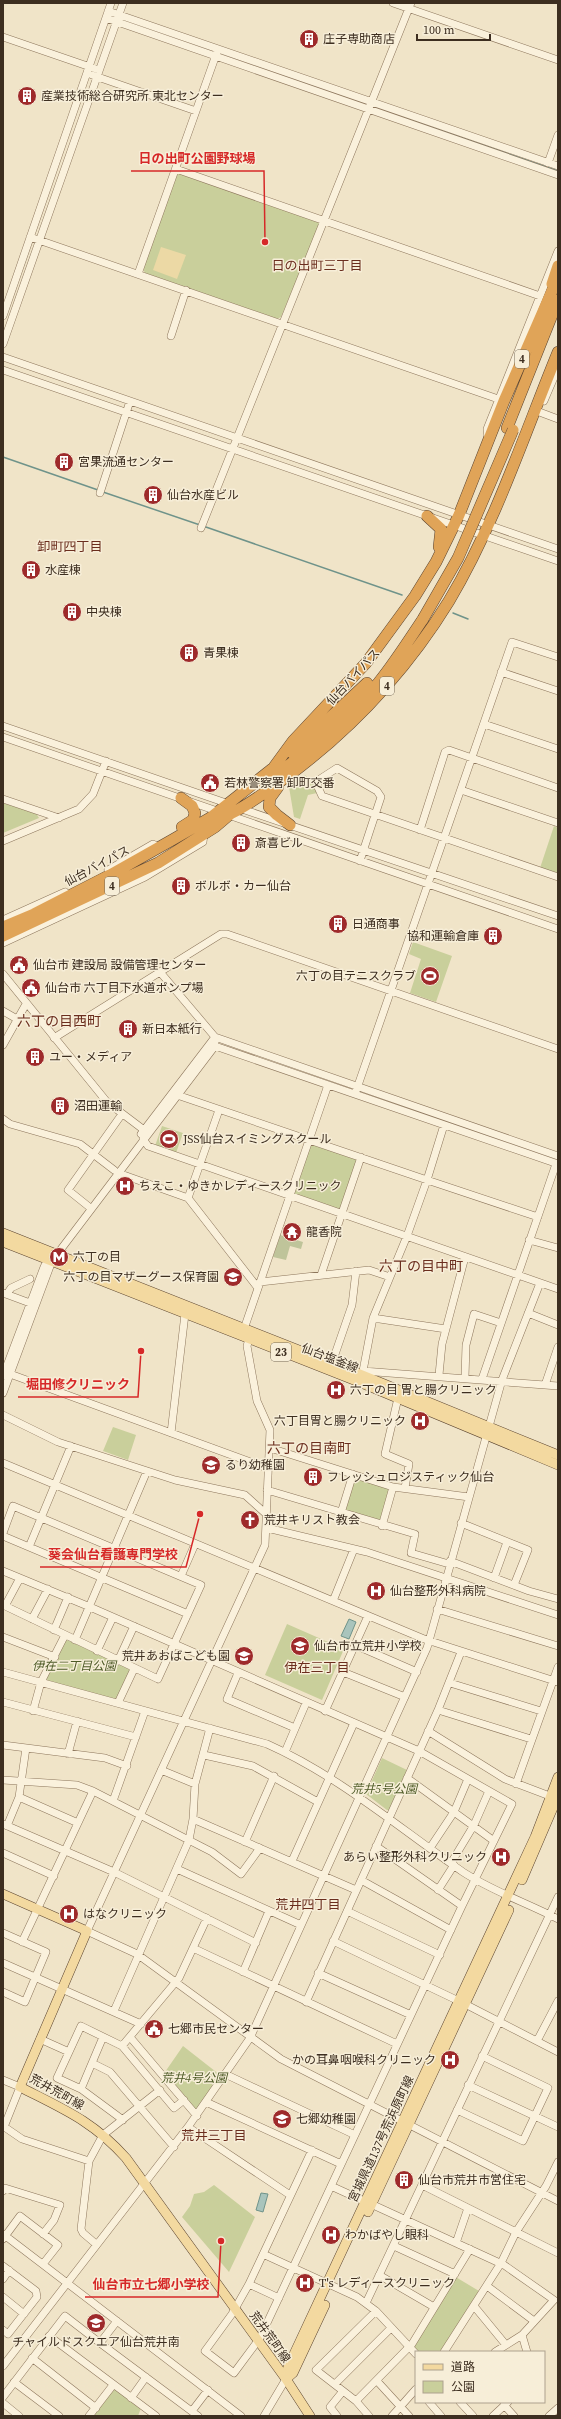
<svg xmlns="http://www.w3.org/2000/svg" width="561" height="2419" font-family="'Source Serif 4','Noto Sans JP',serif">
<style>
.green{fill:#c9cf9b}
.sand{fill:#ecd9a5}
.cemetery{fill:#bfc49a}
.water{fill:#a9c4bc;stroke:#6f938a}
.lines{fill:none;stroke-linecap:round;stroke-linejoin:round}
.stream{stroke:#6f938a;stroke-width:1.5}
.minor-casing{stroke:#8d765c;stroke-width:8}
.major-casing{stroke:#5b4430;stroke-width:10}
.highway-casing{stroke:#5b4430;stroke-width:12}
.minor{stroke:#faf1dc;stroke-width:7}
.major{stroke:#f3d9a0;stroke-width:9}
.highway{stroke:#e0a458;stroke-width:11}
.highway-bridge-casing{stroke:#5b4430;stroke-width:12;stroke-linecap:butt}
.highway-bridge{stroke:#e0a458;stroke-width:11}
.labels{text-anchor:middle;stroke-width:3;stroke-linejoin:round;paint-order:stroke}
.shield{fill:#f7eed8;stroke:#756857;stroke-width:1}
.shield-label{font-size:11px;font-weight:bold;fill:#3d2e20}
.poi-label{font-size:12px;fill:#3d2e20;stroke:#f7eed8;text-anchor:start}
.street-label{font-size:12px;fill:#3d2e20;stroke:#f7eed8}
.park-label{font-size:12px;font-style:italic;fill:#4d5a26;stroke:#f7eed8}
.neighbourhood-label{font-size:13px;fill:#6b2e1e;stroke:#f7eed8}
.quarter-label{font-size:14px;fill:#6b2e1e;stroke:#f7eed8}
.leader{fill:none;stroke:#d62828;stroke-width:1.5}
.callout-dot{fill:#d62828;stroke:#f7eed8;stroke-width:1.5}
.callout-label{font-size:13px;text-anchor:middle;font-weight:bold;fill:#d62828;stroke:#f7eed8;stroke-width:3;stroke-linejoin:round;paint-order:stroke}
</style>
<rect width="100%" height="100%" fill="#f0e4c8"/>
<path class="green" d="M180,173l137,47 3,4 -39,93 -4,2 -132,-46 -2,-4 34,-94z
M305,775l10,9 2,9 -9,2 -8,24 -6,-2 -5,-30z
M3,802l33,11 3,5 -36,15z
M554,826l4,2v46l-18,-6z
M413,942l39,14 -16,46 -26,-9 11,-34 -12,-5z
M162,1126l21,7 -7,20 -21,-7z
M310,1144l46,13 2,4 -16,46 -4,3 -43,-15 -1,-3z
M113,1427l23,8 -8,25 -25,-9z
M358,1478l29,9 3,3 -9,29 -5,3 -29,-10 -2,-5 8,-27z
M287,1624l57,25 -22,51 -57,-25z
M69,1640l60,29 2,5 -10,24 -8,1 -65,-18 -3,-4 17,-36z
M382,1758l25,12 -17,40h-3l-21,-16z
M183,2046l37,29 -24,35 -31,-38z
M214,2185l41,32 -26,55 -47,-55 8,-11 4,-12 10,-2z
M454,2276l25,15 -39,61h-21l-5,-5z
M112,2389h4l25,19 -3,8h-46z"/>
<path class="sand" d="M161,247l25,8 -9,24 -24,-9z"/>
<path class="cemetery" d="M280,1235l23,7 -2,7 -11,-3 -4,14 -13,-3z"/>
<path class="water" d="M349,1619l7,3 -7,17 -8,-3z
M261,2193l7,1 -5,18 -7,-2z"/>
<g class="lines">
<path class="stream" d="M150,29l63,22
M220,54l142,49
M373,107l185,64
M3,457l95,33
M103,492l97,33
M203,526l199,69
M453,613l15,6
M270,1519l6,8"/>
<g class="minor-casing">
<path id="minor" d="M393,3l165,57
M108,11l450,155
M106,18l452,157
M3,37l96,33
M92,75l104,36
M548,163l10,-28
M176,169l364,127
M30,237l474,164
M138,274l79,-222
M3,316l108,-313
M171,336l15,-46
M3,344l120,-341
M3,357l555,192
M3,370l555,191
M544,401l14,-33
M534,410l24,9
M488,438l-1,-9 71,-178
M100,493l30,-92
M201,528l210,-525
M501,672l57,19
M484,724l74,25
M3,726l226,78
M3,737l555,192
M461,790l97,33
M3,799l56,19
M239,808l319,108
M420,830l25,-78 4,-2 109,38
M3,841l76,-32 14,-15 13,-33
M360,861c7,-22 14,-43 21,-64l-4,-6 -40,-23 -17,11 -3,6 5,11 236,81
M108,870l45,-26 6,4
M3,920l62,-28
M3,943l142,-66 58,-35 1,-8
M160,972l55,65 343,119
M3,974l104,128 37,28 -1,9 5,7 410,143
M3,1011l14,8
M54,1038l167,-104h6l331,115
M3,1045l23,-41
M215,1046l343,118
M355,1094l157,-452 46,15
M177,1095l250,85 17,-55
M3,1119l7,5 70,20 34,26
M141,1134l74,-97
M118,1173l70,25 70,90
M188,1198l31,-88
M88,1206l-20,-16 54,-76
M529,1240l29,8
M321,1275l40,-118
M260,1282l109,-12 21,7
M3,1293l27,10
M7,1294l4,-6 19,-9
M528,1313l30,12
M373,1318l73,11
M244,1329l84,-244
M249,1339l-2,7 10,55 13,29 -5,115 -178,386 50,23 144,105 277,142
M558,1347l-13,38 13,1
M332,1363l20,-58 4,-34
M363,1371l10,-53 34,-82 20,-56 111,37
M10,1374l257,94
M362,1374l1,-3 182,14
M439,1375l3,-31 23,-87
M3,1376l41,-109 6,-11
M465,1377l1,-32 8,-31 27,9
M482,1379l74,-215
M3,1393l49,-132 163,-215v-9
M398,1398l-13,56 24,10 -4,24
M3,1415l55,27 117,38 70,15 20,18
M171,1433l14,-119
M270,1448l123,39 76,10
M3,1463l421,176 134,43
M267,1490l148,44 -4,19 38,11
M341,1513l12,-39
M461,1523l67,27 -14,35
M382,1526l11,-39
M267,1528l100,24 191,63
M3,1533l10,-27 188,79 -43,94 -155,-74
M3,1536l185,78
M29,1547l42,-101
M450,1561l79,30 29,8
M3,1571l87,36 329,144 93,53 -50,102 -202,432 -26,35 -29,-22 27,-37 17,-30 63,-134
M181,1576l14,-32
M494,1578l13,-36
M333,1601l21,-52
M5,1606l15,-28
M437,1609l121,37
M32,1619l16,-30
M54,1630l14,-33
M3,1637l52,20
M75,1640l72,-169
M355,1645l62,27
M97,1651l16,-34
M118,1661l16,-35
M3,1672l264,72c72,32 132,84 196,128 29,19 64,31 95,47
M343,1672l62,25
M238,1673l-11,26 68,29
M450,1683l91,28
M3,1702l133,35
M118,1703l16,-34
M438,1710l93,29
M33,1711l8,-29 24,-47
M325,1711l43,-95
M428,1731l77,48 50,19
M3,1745l102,13 22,8
M285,1752l21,-49
M68,1754l9,-33
M204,1755l49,11 65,36
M161,1770l34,14
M407,1778l87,63
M3,1780l74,5 16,6 119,61 29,22 19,-26
M516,1784l42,-117
M19,1797l59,26
M113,1801l32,-90
M193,1819l163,71
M3,1824l111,48 142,71
M7,1826l12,-29 7,-49
M245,1842l29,-66
M376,1846l86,60
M430,1848l24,-36 14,-33
M3,1853l51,23
M292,1861l62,-138
M451,1863l23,-38 15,-34
M177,1869l124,56
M361,1880l90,50
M438,1890l16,-25
M347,1911l93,44
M3,1933l43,19 -21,50 -22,-10
M333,1941l132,63 93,48
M22,1942l71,-151
M193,1948l204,96
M3,1963l138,61
M243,1972l26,-61
M318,1973l93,42
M306,2002l132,-292 23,-58
M114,2011l75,-171 4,-21 2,-35 15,-56
M130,2037l67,79
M40,2039l29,13
M537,2041l21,-40
M122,2046l57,-68 28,-60
M92,2063l18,9 64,75
M225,2074l130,61
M3,2080l17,7 -16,40
M468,2085l90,42
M81,2089l22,-52
M206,2102l135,62
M457,2110l66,31 25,-53 -66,-32
M123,2120l-42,-31 -24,-11 24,-52 41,20 52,62 10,-8
M3,2126l19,13 67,22
M188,2127l102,68
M422,2185l136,68
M331,2186l35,16
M3,2191l2,-3 55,17 -6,15 -11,14
M371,2204l133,61 50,35 -32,35 -27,17
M3,2234l238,182
M3,2239l17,-23 38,29 -15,19
M456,2243l12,-35
M96,2244l-13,-11 -2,-4 8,-68 14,-26 57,-45
M394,2246l61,28
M263,2254l94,43 19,14 40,43
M3,2266l33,25 1,6 -29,37 -5,-4
M379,2275l55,32
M3,2279l6,-9
M249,2284l30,14
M487,2286l47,35
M3,2297l21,17
M366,2303l192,-406
M474,2306l32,39
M522,2335l5,17
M49,2336l107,80
M100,2343l98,73
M444,2352l57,-89 15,-31 30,-46 12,-24
M32,2358l64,50
M3,2366l185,-239 62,-89 177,-390 75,-268 38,-97
M377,2381l32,35
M14,2382l45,34
M335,2384l56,-56
M3,2397l62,-81 35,27 17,-22
M131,2398l15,-21
M356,2401l56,-57 58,-95
M429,2402l12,14
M460,2402l13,14
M3,2403l16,13
M504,2405l10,11
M192,2411l16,-21
M89,2416l24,-31
M264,2416l22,-37
M337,2416l-7,-9 13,-16
M369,2416l-13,-15 -40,-31 60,-59
M392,2416l24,-27
M493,2416l15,-14
M549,2416l9,-8"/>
</g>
<g class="major-casing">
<path id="major" d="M3,1233l359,142 196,80
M3,1242l356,140 199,83
M522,1880l36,-84
M3,1894l84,37 -67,156c43,22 73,34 106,71l160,221 24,37
M368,2212l141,-302
M286,2379l2,-12 247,-530 23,-60
M286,2379l7,-6 32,-68"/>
</g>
<g class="highway-casing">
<path id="highway" d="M552,284l6,-18
M507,428l51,-128
M427,516l14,13 -2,18
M292,753l75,-70
M274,767l19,-26 73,-78 49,-67 21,-34 23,-47 45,-114 54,-124
M268,782c39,-32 79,-62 111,-100 16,-20 30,-42 44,-63
M278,787l-8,11 -1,9 8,8 13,10
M181,798l11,8 3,7 -2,7 -11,7
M230,814c21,-10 39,-25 58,-38 66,-49 118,-105 161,-175 46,-77 75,-166 109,-249
M3,927l31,-13 76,-39 62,-35 38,-22 62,-49
M3,936l155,-73 57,-36 20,-17"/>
</g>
<use href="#minor" class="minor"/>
<use href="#major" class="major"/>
<use href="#highway" class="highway"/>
<g class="highway-bridge-casing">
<path id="highway-bridge" d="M423,619l35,-61 55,-128"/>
</g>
<use href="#highway-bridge" class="highway-bridge"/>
</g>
<defs>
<g id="building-disc" transform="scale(1)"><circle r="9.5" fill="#9e2a2b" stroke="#f7eed8"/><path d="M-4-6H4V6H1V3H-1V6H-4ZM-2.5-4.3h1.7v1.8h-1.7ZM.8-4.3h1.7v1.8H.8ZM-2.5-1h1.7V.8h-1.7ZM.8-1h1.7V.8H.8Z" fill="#fff"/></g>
<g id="civic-disc" transform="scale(1)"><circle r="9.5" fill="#9e2a2b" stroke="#f7eed8"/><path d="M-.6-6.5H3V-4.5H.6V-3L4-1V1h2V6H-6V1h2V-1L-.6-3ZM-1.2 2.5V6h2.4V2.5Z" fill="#fff"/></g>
<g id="stadium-disc" transform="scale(1)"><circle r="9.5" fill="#9e2a2b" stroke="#f7eed8"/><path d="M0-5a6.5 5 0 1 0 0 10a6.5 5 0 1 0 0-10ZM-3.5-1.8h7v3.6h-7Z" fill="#fff"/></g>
<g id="hospital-disc" transform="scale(1)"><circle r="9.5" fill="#9e2a2b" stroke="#f7eed8"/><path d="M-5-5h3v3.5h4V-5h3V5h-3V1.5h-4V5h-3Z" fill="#fff"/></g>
<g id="temple-disc" transform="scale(1)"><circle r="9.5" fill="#9e2a2b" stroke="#f7eed8"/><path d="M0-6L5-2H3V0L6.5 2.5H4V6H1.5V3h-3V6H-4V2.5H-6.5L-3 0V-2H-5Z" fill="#fff"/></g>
<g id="metro-disc" transform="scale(1)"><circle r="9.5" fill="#9e2a2b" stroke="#f7eed8"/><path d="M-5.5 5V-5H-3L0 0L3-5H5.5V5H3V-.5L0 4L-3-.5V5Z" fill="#fff"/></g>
<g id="school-disc" transform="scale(1)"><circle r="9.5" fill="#9e2a2b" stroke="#f7eed8"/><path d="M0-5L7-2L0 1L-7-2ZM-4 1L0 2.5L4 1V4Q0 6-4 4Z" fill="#fff"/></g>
<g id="church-disc" transform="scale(1)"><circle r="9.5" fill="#9e2a2b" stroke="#f7eed8"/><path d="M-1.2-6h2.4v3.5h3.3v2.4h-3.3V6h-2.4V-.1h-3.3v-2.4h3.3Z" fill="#fff"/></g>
</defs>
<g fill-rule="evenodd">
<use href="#building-disc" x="309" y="39"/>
<use href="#building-disc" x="27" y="96"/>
<use href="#building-disc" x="64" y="462"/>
<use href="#building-disc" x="153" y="495"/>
<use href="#building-disc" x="31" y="570"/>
<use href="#building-disc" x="72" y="612"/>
<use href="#building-disc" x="189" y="653"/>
<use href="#civic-disc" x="210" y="783"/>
<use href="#building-disc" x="241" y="843"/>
<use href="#building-disc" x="181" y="886"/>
<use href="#building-disc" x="338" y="924"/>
<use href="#building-disc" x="493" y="936"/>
<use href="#civic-disc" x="19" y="965"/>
<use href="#stadium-disc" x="430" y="976"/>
<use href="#civic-disc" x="31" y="988"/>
<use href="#building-disc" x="128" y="1029"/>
<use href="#building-disc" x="35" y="1057"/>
<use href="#building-disc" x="60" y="1106"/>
<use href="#stadium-disc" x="169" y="1139"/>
<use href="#hospital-disc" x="125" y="1186"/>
<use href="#temple-disc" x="292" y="1232"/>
<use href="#metro-disc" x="59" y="1257"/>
<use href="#school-disc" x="233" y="1277"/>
<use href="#hospital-disc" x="336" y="1390"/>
<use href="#hospital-disc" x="420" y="1421"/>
<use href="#school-disc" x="211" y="1465"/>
<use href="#building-disc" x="313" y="1477"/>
<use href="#church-disc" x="250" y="1520"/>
<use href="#hospital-disc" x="376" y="1591"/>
<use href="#school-disc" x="300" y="1646"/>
<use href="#school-disc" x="244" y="1656"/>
<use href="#hospital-disc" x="501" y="1857"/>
<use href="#hospital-disc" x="69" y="1914"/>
<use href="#civic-disc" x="154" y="2029"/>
<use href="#hospital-disc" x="450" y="2060"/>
<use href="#school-disc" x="282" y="2119"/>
<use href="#building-disc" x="404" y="2180"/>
<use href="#hospital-disc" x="331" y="2235"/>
<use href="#hospital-disc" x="305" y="2283"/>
<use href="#school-disc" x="96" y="2323"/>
</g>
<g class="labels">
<g class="shield">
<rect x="515" y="350" width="14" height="18" rx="3"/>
<rect x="380" y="677" width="14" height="18" rx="3"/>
<rect x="105" y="877" width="14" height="18" rx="3"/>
<rect x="271" y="1343" width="20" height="18" rx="3"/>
</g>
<g class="shield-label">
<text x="522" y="363">4</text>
<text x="387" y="690">4</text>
<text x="112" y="890">4</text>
<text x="281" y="1356">23</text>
</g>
<g class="poi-label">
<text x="323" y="43">庄子専助商店</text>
<text x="41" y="100">産業技術総合研究所 東北センター</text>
<text x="78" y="466">宮果流通センター</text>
<text x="167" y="499">仙台水産ビル</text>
<text x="45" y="574">水産棟</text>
<text x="86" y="616">中央棟</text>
<text x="203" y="657">青果棟</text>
<text x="224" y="787">若林警察署 卸町交番</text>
<text x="255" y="847">斎喜ビル</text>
<text x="195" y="890">ボルボ・カー仙台</text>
<text x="352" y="928">日通商事</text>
<text x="479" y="940" text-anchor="end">協和運輸倉庫</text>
<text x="33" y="969">仙台市 建設局 設備管理センター</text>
<text x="416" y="980" text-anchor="end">六丁の目テニスクラブ</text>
<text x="45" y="992">仙台市 六丁目下水道ポンプ場</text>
<text x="142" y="1033">新日本紙行</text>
<text x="49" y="1061">ユー・メディア</text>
<text x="74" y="1110">沼田運輸</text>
<text x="183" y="1143">JSS仙台スイミングスクール</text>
<text x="139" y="1190">ちえこ・ゆきかレディースクリニック</text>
<text x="306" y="1236">龍香院</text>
<text x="73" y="1261">六丁の目</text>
<text x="219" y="1281" text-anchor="end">六丁の目マザーグース保育園</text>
<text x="350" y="1394">六丁の目 胃と腸クリニック</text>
<text x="406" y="1425" text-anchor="end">六丁目胃と腸クリニック</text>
<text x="225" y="1469">るり幼稚園</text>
<text x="327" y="1481">フレッシュロジスティック仙台</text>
<text x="264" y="1524">荒井キリスト教会</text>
<text x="390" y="1595">仙台整形外科病院</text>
<text x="314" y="1650">仙台市立荒井小学校</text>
<text x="230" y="1660" text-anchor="end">荒井あおばこども園</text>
<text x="487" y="1861" text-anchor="end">あらい整形外科クリニック</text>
<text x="83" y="1918">はなクリニック</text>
<text x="168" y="2033">七郷市民センター</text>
<text x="436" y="2064" text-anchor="end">かの耳鼻咽喉科クリニック</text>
<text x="296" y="2123">七郷幼稚園</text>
<text x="418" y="2184">仙台市荒井市営住宅</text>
<text x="345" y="2239">わかばやし眼科</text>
<text x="319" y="2287">T's レディースクリニック</text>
<text x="96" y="2346" text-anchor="middle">チャイルドスクエア仙台荒井南</text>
</g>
<g class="street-label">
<text transform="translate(353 677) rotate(-47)" y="4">仙台バイパス</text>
<text transform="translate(97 866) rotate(-28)" y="4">仙台バイパス</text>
<text transform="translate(330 1358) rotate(21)" y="4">仙台塩釜線</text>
<text transform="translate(57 2092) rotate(29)" y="4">荒井荒町線</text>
<text transform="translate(381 2139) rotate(-65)" y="4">宮城県道137号荒浜原町線</text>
<text transform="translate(270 2337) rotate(54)" y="4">荒井荒町線</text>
</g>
<g class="park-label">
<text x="74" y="1670">伊在二丁目公園</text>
<text x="384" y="1793">荒井5号公園</text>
<text x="194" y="2082">荒井4号公園</text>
</g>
<g class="neighbourhood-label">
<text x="317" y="270">日の出町三丁目</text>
<text x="70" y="551">卸町四丁目</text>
<text x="317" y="1672">伊在三丁目</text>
<text x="308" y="1909">荒井四丁目</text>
<text x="214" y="2140">荒井三丁目</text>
</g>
<g class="quarter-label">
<text x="59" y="1026">六丁の目西町</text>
<text x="421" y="1271">六丁の目中町</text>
<text x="309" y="1453">六丁の目南町</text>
</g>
</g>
<path class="leader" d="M265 242L264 171H131M141 1351L138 1397H18M200 1514L186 1567H40M221 2241L218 2297H85"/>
<g class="callout-dot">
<circle cx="265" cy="242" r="4"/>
<circle cx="141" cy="1351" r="4"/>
<circle cx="200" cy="1514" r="4"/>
<circle cx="221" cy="2241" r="4"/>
</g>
<g class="callout-label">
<text x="197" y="163">日の出町公園野球場</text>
<text x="78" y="1389">堀田修クリニック</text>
<text x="113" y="1559">葵会仙台看護専門学校</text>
<text x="151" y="2289">仙台市立七郷小学校</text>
</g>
<rect width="561" height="2419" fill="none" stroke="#3d2e20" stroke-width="8"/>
<rect x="415" y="2351" width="130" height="52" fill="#f7eed8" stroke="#ada18e"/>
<rect x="423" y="2364" width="20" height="6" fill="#f3d9a0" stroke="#ada18e"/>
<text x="451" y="2371" font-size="12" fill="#3d2e20">道路</text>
<rect x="423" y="2381" width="20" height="12" fill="#c9cf9b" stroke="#ada18e"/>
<text x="451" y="2391" font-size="12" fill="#3d2e20">公園</text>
<path d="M417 34v6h73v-6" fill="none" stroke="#3d2e20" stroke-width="2"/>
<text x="423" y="34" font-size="12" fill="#3d2e20" stroke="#f7eed8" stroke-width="3" paint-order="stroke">100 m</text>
</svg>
